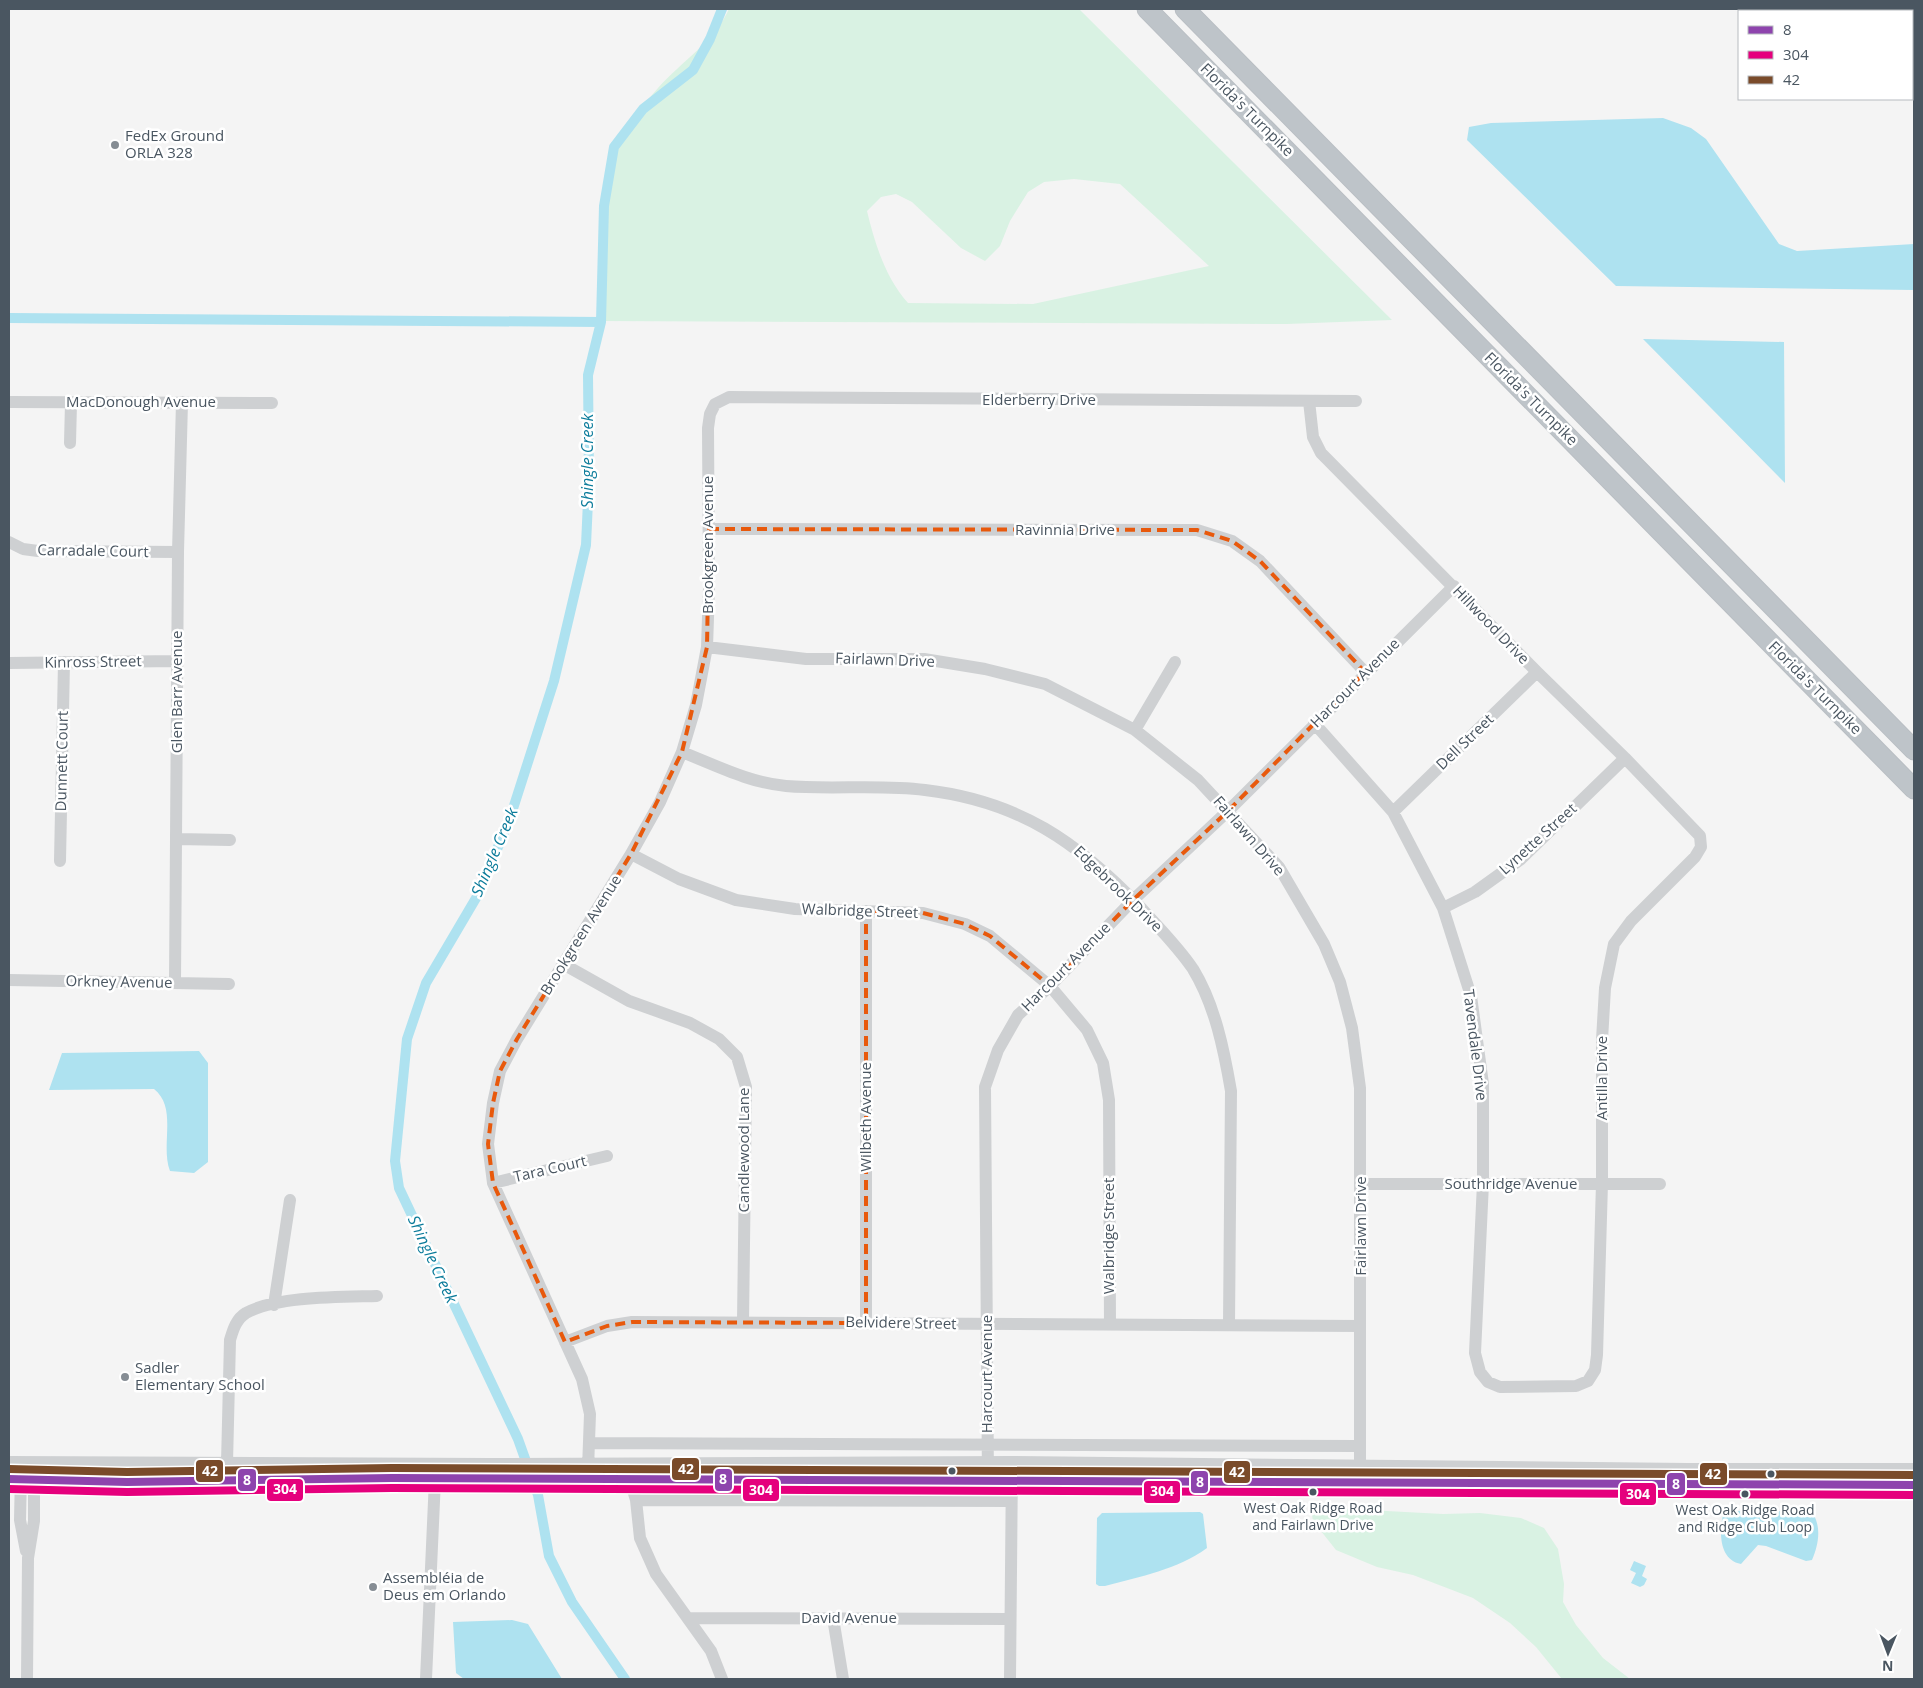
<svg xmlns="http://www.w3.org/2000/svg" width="1923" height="1688" font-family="'Open Sans',sans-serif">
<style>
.green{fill:#d9f2e3;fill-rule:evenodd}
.water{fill:#aee2f0}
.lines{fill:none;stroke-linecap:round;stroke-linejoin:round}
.canal{stroke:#aee2f0;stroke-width:10}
.highway-casing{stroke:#b9bec3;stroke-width:21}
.minor{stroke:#ced0d2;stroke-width:12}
.highway{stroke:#bec4c9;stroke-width:19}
.bus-1-casing{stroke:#fff;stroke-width:11}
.bus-2-casing{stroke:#fff;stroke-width:11}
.bus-3-casing{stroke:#fff;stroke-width:11}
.bus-1{stroke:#8e44ad;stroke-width:8}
.bus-2{stroke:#e5007d;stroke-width:8}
.bus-3{stroke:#7a4b2a;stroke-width:8}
.marked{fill:none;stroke:#e8590c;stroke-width:4;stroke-dasharray:10 6;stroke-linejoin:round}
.poi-dot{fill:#868d94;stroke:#fff;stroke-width:2}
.bus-dot{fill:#4a5661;stroke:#fff;stroke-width:2}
.labels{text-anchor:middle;stroke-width:5;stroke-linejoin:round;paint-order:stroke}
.bus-label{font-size:14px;fill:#4a5661;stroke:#fff}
.street-label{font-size:15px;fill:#4a5661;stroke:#fff}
.poi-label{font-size:15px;fill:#4a5661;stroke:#fff;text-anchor:start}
.water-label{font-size:16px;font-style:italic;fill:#0c7c9b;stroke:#fff}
.line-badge{stroke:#fff;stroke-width:2}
.badge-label{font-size:14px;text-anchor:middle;font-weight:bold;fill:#fff}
</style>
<rect width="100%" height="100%" fill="#f4f4f4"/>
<path class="green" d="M729,9h350l313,311 -105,4 -687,-3c2,-48 -3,-136 18,-178 10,-20 25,-38 40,-55 24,-27 56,-46 71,-79zM1074,179l46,5 89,82 -176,38 -125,-1c-23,-26 -33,-59 -41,-92l14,-14 15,-3 16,8 49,46 24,13 15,-15 10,-25 18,-29 16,-10z
M1330,1508l113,6 37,-1 41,5 23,10 14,21 6,35 -1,18 13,23 27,33 27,21h-68l-26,-32 -26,-24 -37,-25 -60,-23 -36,-8 -41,-17 -23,-29 -1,-6 4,-4z"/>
<path class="water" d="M1663,118l28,10 15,11 73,105 18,7 117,-7v46l-298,-4 -149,-146 2,-13 22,-4z
M1643,339l141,3 1,141z
M199,1051l9,12v99l-14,11 -24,-2c-10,-26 8,-63 -16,-82l-105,1 13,-37z
M1731,1511h75l7,3c9,14 5,32 -1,46l-6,1 -40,-15 -8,-1 -17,19c-22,-4 -22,-32 -18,-49z
M1200,1512l3,2 4,34c-30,22 -66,28 -102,38h-6l-3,-2 1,-66 5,-5z
M1634,1561l12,5 -4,10 5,3 -3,6 -4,2 -9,-4 5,-10 -6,-3z
M512,1620l16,4 34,55h-98l-8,-6 -3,-51z"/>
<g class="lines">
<path class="canal" d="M9,318l592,4
M625,1679l-53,-77 -23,-46 -11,-61 -20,-56 -119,-251 -4,-27 12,-122 19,-56 53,-90 31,-75 44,-137 32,-136 3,-66 -1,-104 13,-53 3,-116 10,-59 29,-38 50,-39 17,-31 12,-30"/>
<g class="highway-casing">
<path id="highway" d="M1147,9l767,780
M1185,9l729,741"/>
</g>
<path class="minor" d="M1309,401l4,36 8,16 216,219 88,86 75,78 1,11 -6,10 -64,64 -17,23 -9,44 -3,52v143l-5,172 -2,15 -7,11 -12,5 -76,1 -12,-5 -8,-10 -5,-19 8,-170v-99l-12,-88 -28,-88 -50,-96 -79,-89
M9,402l263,1
M70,443l1,-40
M709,529l488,1 35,11 28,20 105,111
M9,542l14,7 15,2 140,1
M707,647l99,12h118l61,10 60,15 90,46 63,50 81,87 45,77 16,38 12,46 8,60v384
M9,663l168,-2
M1135,730l40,-68
M682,752c33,13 68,31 104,34 46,4 93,-2 139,4 94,11 153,52 217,119 17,19 37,39 51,60 22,36 31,81 38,122l-2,233
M1393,812l144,-140
M177,839l53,1
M631,854l48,25 57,21 59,9 128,4 42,11 25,12 60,50 37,44 16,33 6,37 1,225
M60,861l4,-199
M1443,908l32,-16 46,-33 104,-101
M563,964l66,37 61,22 29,16 18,18 9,30 -3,235
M9,980l220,4
M175,983l3,-431 4,-150
M493,1183l114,-27
M1361,1184h299
M274,1305l16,-105
M866,1323v-412
M565,1342l42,-16 25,-4 728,4
M590,1443l769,3
M9,1462l480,2 523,-2 676,7h226
M227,1463l3,-123c3,-10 6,-21 16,-27 31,-17 95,-16 131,-17
M588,1469l2,-55 -8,-35 -89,-196 -5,-39 5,-41 7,-32 17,-32 114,-185 29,-52 22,-50 14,-47 11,-58 2,-59 -1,-160 2,-14 5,-10 14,-7 627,4
M21,1472l-1,48 6,31
M632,1474l-2,6 6,20 4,38 16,36 55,77 11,28
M9,1479l118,3 265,-4 1522,7
M988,1482l-3,-395 13,-37 20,-35 32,-29 83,-86 96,-90 225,-224
M636,1500l375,1
M688,1618l322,1
M833,1618l10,61
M27,1679l1,-121 6,-37v-49
M426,1679l9,-200
M1010,1679l2,-217"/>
<use href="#highway" class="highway"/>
<g class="bus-1-casing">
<path id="bus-1" d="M9,1479l118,3 265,-4 1522,7"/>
</g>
<g class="bus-2-casing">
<path id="bus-2" d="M9,1489l118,3 265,-4 1522,7"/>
</g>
<g class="bus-3-casing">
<path id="bus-3" d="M9,1469l118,3 265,-4 1522,7"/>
</g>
<use href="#bus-1" class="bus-1"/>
<use href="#bus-2" class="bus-2"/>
<use href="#bus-3" class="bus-3"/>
</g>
<path class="marked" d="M709,529l488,1 35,11 28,20 105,111 -136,138 -96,90 -83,86 -60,-50 -25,-12 -42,-11 -57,-2v412l-234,-1 -25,4 -42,16 -72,-159 -5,-39 5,-41 7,-32 17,-32 114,-185 51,-102 25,-105z"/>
<g class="poi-dot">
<circle cx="115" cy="145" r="5"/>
<circle cx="125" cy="1377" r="5"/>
<circle cx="373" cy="1587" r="5"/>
</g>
<g class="bus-dot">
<circle cx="952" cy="1471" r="4.5"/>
<circle cx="1771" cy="1474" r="4.5"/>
<circle cx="1313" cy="1492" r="4.5"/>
<circle cx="1745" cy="1494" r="4.5"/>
</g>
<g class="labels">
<g class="bus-label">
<text x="1313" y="1513">West Oak Ridge Road<tspan x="1313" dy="17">and Fairlawn Drive</tspan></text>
<text x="1745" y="1515">West Oak Ridge Road<tspan x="1745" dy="17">and Ridge Club Loop</tspan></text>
</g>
<g class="street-label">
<text transform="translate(1247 110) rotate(45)" y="5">Florida's Turnpike</text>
<text transform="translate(1531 399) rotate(45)" y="5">Florida's Turnpike</text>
<text x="1039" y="405">Elderberry Drive</text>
<text x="141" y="407">MacDonough Avenue</text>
<text x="1065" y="535">Ravinnia Drive</text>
<text transform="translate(708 545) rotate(-90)" y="5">Brookgreen Avenue</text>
<text transform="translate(93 551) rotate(1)" y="5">Carradale Court</text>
<text transform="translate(1491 625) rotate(46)" y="5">Hillwood Drive</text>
<text transform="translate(885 660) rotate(2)" y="5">Fairlawn Drive</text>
<text transform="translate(93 662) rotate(-1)" y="5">Kinross Street</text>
<text transform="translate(1355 683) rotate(-45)" y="5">Harcourt Avenue</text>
<text transform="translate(1815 688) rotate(45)" y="5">Florida's Turnpike</text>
<text transform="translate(177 692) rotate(-90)" y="5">Glen Barr Avenue</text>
<text transform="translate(1465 742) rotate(-44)" y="5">Dell Street</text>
<text transform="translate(62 761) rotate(-89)" y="5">Dunnett Court</text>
<text transform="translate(1249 836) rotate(49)" y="5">Fairlawn Drive</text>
<text transform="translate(1538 839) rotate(-42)" y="5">Lynette Street</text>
<text transform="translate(1118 889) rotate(44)" y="5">Edgebrook Drive</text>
<text transform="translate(860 911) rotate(2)" y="5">Walbridge Street</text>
<text transform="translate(581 935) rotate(-58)" y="5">Brookgreen Avenue</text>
<text transform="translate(1066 967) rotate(-45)" y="5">Harcourt Avenue</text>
<text transform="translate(119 982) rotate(1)" y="5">Orkney Avenue</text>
<text transform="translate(1475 1045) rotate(83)" y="5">Tavendale Drive</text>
<text transform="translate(1602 1078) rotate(-90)" y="5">Antilla Drive</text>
<text transform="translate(866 1117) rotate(-90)" y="5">Wilbeth Avenue</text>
<text transform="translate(744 1150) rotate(-90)" y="5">Candlewood Lane</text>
<text transform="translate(550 1169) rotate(-13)" y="5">Tara Court</text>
<text x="1511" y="1189">Southridge Avenue</text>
<text transform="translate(1361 1226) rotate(-90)" y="5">Fairlawn Drive</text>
<text transform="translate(1109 1236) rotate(-90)" y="5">Walbridge Street</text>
<text transform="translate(901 1323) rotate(1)" y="5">Belvidere Street</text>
<text transform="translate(987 1374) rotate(-90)" y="5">Harcourt Avenue</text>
<text x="849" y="1623">David Avenue</text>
</g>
<g class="poi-label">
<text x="125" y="141">FedEx Ground<tspan x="125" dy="17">ORLA 328</tspan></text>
<text x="135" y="1373">Sadler<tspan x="135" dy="17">Elementary School</tspan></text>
<text x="383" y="1583">Assembléia de<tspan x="383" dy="17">Deus em Orlando</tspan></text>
</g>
<g class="water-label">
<text transform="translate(587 461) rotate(-90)" y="6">Shingle Creek</text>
<text transform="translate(494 852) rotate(-67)" y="6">Shingle Creek</text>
<text transform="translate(433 1259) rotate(65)" y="6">Shingle Creek</text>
</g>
</g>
<g class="line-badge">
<rect x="671" y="1457" width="29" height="24" rx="5" fill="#7a4b2a"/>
<rect x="195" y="1459" width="29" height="24" rx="5" fill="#7a4b2a"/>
<rect x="1223" y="1460" width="28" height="24" rx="5" fill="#7a4b2a"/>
<rect x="1699" y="1462" width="29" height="24" rx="5" fill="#7a4b2a"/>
<rect x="714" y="1468" width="19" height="24" rx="5" fill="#8e44ad"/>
<rect x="237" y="1468" width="20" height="24" rx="5" fill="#8e44ad"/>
<rect x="1190" y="1470" width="19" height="24" rx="5" fill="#8e44ad"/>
<rect x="1666" y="1472" width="20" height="24" rx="5" fill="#8e44ad"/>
<rect x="266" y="1478" width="38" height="24" rx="5" fill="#e5007d"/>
<rect x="742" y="1478" width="38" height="24" rx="5" fill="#e5007d"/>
<rect x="1143" y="1480" width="38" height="24" rx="5" fill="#e5007d"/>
<rect x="1619" y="1482" width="38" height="24" rx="5" fill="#e5007d"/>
</g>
<g class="badge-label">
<text x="686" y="1474">42</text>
<text x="210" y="1476">42</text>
<text x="1237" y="1477">42</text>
<text x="1713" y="1479">42</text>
<text x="723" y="1484">8</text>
<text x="247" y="1485">8</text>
<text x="1200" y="1487">8</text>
<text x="1676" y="1489">8</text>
<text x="285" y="1494">304</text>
<text x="761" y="1495">304</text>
<text x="1162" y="1496">304</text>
<text x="1638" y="1499">304</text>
</g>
<rect width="1923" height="1688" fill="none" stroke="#4a5661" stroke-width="20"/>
<rect x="1738" y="10" width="175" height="90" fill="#ffffff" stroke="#b7bbc0"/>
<rect x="1748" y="26" width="25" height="8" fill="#8e44ad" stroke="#b7bbc0"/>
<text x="1783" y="35" font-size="15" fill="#4a5661">8</text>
<rect x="1748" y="51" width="25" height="8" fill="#e5007d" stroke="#b7bbc0"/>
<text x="1783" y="60" font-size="15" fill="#4a5661">304</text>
<rect x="1748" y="76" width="25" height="8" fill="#7a4b2a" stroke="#b7bbc0"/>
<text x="1783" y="85" font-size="15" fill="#4a5661">42</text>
<g transform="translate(1888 1653) rotate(181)" stroke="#ffffff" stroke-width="4" paint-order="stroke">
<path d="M0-4L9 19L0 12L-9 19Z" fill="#4a5661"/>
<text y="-8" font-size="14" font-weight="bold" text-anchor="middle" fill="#4a5661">N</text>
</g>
</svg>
